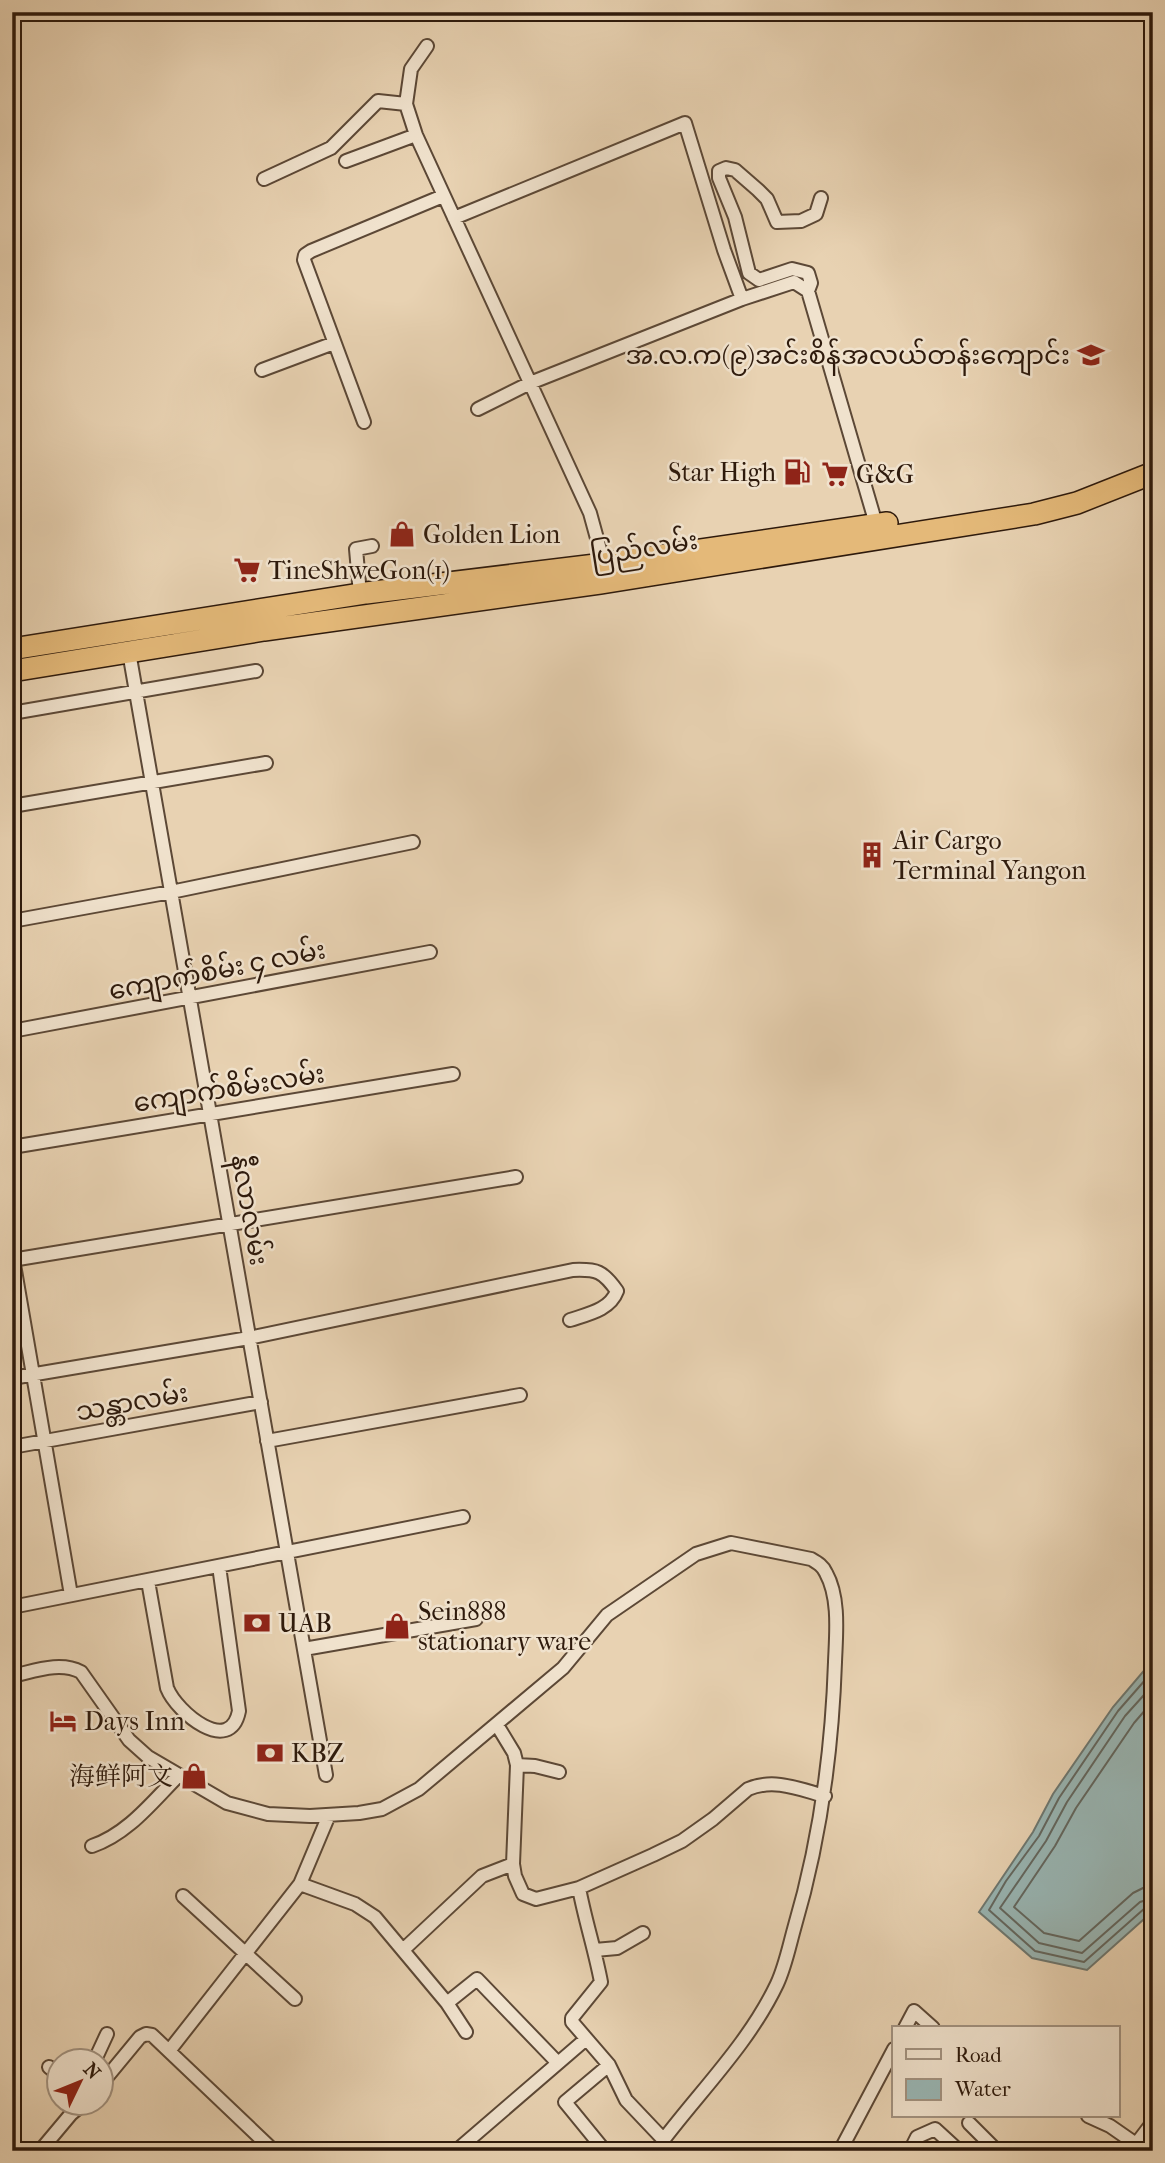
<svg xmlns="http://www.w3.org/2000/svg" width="1165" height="2163" font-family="'IM FELL French Canon','Noto Serif SC','Noto Sans Myanmar',serif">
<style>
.water{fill:#99b6b4;stroke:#6e7871;stroke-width:2}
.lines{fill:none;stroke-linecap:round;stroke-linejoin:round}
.shore{stroke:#646860;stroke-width:2}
.minor-casing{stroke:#5c4836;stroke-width:16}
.trunk-casing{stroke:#2e1a0c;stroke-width:24}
.minor{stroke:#f0e2cd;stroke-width:12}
.trunk{stroke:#e4b979;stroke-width:21}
.labels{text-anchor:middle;stroke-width:5;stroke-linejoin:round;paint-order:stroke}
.poi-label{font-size:26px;fill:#2e1a0c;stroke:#f0e2cd;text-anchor:start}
.street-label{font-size:26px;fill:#2e1a0c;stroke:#f0e2cd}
</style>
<rect width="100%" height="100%" fill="#e8d2b2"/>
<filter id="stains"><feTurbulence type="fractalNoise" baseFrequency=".00286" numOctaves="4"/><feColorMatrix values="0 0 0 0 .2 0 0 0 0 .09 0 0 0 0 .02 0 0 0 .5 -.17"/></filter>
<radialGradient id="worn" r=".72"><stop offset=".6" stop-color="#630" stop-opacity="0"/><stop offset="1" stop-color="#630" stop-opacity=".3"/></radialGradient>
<path class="water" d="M1153,1660v251l-66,59 -55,-12 -53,-46 54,-80 20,-38 60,-87z"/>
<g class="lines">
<path class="shore" d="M1153,1671l-35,40 -59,87 -20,38 -33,45 -17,29 46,41 49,11 61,-54 8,-1
M1153,1685l-28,31 -58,86 -21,39 -46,67 39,35 43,10 58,-51 13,-4
M1153,1701l-19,22 -58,85 -21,38 -41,61 30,26 35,8 54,-48 10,-5 10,-1"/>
<g class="minor-casing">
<path id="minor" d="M427,46l-16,23 -5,35 10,31 174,378 14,51
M346,161l70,-26
M264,179l67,-31 47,-47 28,3
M454,218l231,-95 39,127 18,49
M808,291l3,-8 -3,-10 -16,-4 -33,11 -10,-7 -14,-56 -16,-39v-7l7,-3 9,2 23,20 9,9 10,23 24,-1 15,-7 5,-16
M262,370l72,-27
M478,409l52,-26 212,-84 52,-17 14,9 68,233
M364,422l-60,-162 1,-5 6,-4 132,-55
M360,594l-4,-45 16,-3
M129,652l197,1123
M12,713l244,-42
M12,806l254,-43
M12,921l159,-29 242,-50
M12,1031l418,-79
M12,1147l441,-73
M12,1253l59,342
M12,1260l504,-83
M12,1378l237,-40 324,-68c24,-1 30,1 44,21 -7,19 -29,23 -47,29
M267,1441l253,-46
M12,1447l249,-45
M148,1581l19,107c10,25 63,68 72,23l-20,-145
M12,1607l451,-90
M304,1649l172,-30
M12,1676c23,-5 48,-15 69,-4l48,68 19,17 79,46 41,11 42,2 49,-3 23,-4 37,-20 144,-121 44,-53 89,-61 35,-11 80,16c7,4 12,7 15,14 14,25 10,62 9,89 -3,91 -15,179 -41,267 -5,18 -9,38 -17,55 -30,63 -82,112 -122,167
M517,1765l18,1 24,6
M92,1846c36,-12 61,-45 87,-71
M513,1864l2,12 8,18 13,5 43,-11 74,-33 29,-14 31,-22 35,-30c26,-11 51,0 77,7
M300,1884l55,20 20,13 72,86 19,29
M579,1888c6,32 16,62 22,94l-29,36v4l37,43 17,35 37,39
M183,1896l112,103
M403,1950l79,-74 31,-12 4,-99 -3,-12 -17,-28
M595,1950l22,-2 26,-15
M447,2003l30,-24 80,83
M905,2028l9,-17 19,17
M169,2051l131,-167 29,-69
M94,2062l13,-28
M49,2067l11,9
M102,2083l38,-46 6,-3 6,1 122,116
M1088,2116l22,10 36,25
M969,2123l28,28
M1137,2143l16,-21
M40,2151l31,-37 12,-10
M456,2151l130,-112
M605,2151l-40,-49 44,-37
M840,2151l54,-102
M910,2151l7,-14 18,-8 24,22"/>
</g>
<g class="trunk-casing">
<path id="trunk" d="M12,649l354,-56 238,-29 283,-41
M12,671l252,-41 336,-47 434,-69 43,-11 76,-30"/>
</g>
<use href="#minor" class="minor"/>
<use href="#trunk" class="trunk"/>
</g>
<defs>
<g id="school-bare" transform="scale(2.1)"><path d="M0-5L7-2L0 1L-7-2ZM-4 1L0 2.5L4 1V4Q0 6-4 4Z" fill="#8f2418" stroke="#f0e2cd" stroke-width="2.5" paint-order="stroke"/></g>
<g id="fuel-bare" transform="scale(2.1)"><path d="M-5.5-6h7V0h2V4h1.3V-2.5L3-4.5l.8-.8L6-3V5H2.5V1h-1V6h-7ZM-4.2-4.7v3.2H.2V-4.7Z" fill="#8f2418" stroke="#f0e2cd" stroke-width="2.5" paint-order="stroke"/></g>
<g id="supermarket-bare" transform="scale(2.1)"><path d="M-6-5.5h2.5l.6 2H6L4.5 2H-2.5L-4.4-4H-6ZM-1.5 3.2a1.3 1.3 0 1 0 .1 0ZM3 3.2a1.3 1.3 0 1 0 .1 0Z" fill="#8f2418" stroke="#f0e2cd" stroke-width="2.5" paint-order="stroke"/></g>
<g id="shop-bare" transform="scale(2.1)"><path d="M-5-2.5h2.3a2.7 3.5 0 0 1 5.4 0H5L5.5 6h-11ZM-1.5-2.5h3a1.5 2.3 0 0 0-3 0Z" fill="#8f2418" stroke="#f0e2cd" stroke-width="2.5" paint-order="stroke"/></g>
<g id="building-bare" transform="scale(2.1)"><path d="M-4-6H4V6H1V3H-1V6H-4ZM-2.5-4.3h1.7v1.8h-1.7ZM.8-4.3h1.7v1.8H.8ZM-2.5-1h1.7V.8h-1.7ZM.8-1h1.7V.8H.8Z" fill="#8f2418" stroke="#f0e2cd" stroke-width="2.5" paint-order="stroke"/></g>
<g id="bank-bare" transform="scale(2.1)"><path d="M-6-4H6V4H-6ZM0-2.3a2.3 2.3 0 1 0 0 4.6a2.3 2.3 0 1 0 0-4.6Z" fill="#8f2418" stroke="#f0e2cd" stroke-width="2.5" paint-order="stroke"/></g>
<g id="hotel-bare" transform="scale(2.1)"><path d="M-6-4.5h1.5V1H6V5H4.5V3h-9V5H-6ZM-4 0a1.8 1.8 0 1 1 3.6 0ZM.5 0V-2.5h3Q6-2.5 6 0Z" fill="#8f2418" stroke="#f0e2cd" stroke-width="2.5" paint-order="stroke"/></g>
</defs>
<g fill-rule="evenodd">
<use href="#school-bare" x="1091" y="355"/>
<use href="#fuel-bare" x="797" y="472"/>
<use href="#supermarket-bare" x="835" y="474"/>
<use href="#shop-bare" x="402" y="534"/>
<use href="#supermarket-bare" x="247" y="570"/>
<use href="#building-bare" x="872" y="855"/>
<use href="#bank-bare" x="257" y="1623"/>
<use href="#shop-bare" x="397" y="1626"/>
<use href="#hotel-bare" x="63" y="1721"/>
<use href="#bank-bare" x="270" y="1753"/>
<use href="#shop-bare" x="194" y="1776"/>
</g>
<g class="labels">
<g class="poi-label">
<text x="1070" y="364" text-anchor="end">အ.လ.က(၉)အင်းစိန်အလယ်တန်းကျောင်း</text>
<text x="776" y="481" text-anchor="end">Star High</text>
<text x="856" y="483">G&amp;G</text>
<text x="423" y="543">Golden Lion</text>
<text x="268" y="579">TineShweGon(1)</text>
<text x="893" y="849">Air Cargo<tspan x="893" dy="30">Terminal Yangon</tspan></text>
<text x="418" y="1620">Sein888<tspan x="418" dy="30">stationary ware</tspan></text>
<text x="278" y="1632">UAB</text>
<text x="84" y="1730">Days Inn</text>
<text x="291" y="1762">KBZ</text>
<text x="173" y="1785" text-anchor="end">海鲜阿文</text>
</g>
<g class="street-label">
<text transform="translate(644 548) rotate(-9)" y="9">ပြည်လမ်း</text>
<text transform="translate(217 970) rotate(-11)" y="9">ကျောက်စိမ်း ၄ လမ်း</text>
<text transform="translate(229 1088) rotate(-9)" y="9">ကျောက်စိမ်းလမ်း</text>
<text transform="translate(250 1210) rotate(80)" y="9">နီလာလမ်း</text>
<text transform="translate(132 1402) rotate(-10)" y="9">သန္တာလမ်း</text>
</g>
</g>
<rect width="1165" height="2163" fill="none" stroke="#e8d2b2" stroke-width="42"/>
<rect x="14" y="14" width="1137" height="2135" fill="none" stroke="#2e1a0c" stroke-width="3.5"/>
<rect x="21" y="21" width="1123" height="2121" fill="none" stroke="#2e1a0c" stroke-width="2"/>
<rect x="892" y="2026" width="228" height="91" fill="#f0e2cd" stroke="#a29280" stroke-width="2"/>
<rect x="906" y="2049" width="35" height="10" fill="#f0e2cd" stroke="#a29280" stroke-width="2"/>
<text x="955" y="2062" font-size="21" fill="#2e1a0c">Road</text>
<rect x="906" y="2079" width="35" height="21" fill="#99b6b4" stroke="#a29280" stroke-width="2"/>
<text x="955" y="2096" font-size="21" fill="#2e1a0c">Water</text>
<g transform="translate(80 2082) rotate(47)"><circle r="33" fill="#f0e2cd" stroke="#a29280" stroke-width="2"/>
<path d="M0-5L12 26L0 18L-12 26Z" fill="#8f2418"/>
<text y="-10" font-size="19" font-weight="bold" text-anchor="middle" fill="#2e1a0c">N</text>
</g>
<rect width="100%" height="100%" filter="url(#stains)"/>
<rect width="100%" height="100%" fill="url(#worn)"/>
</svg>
